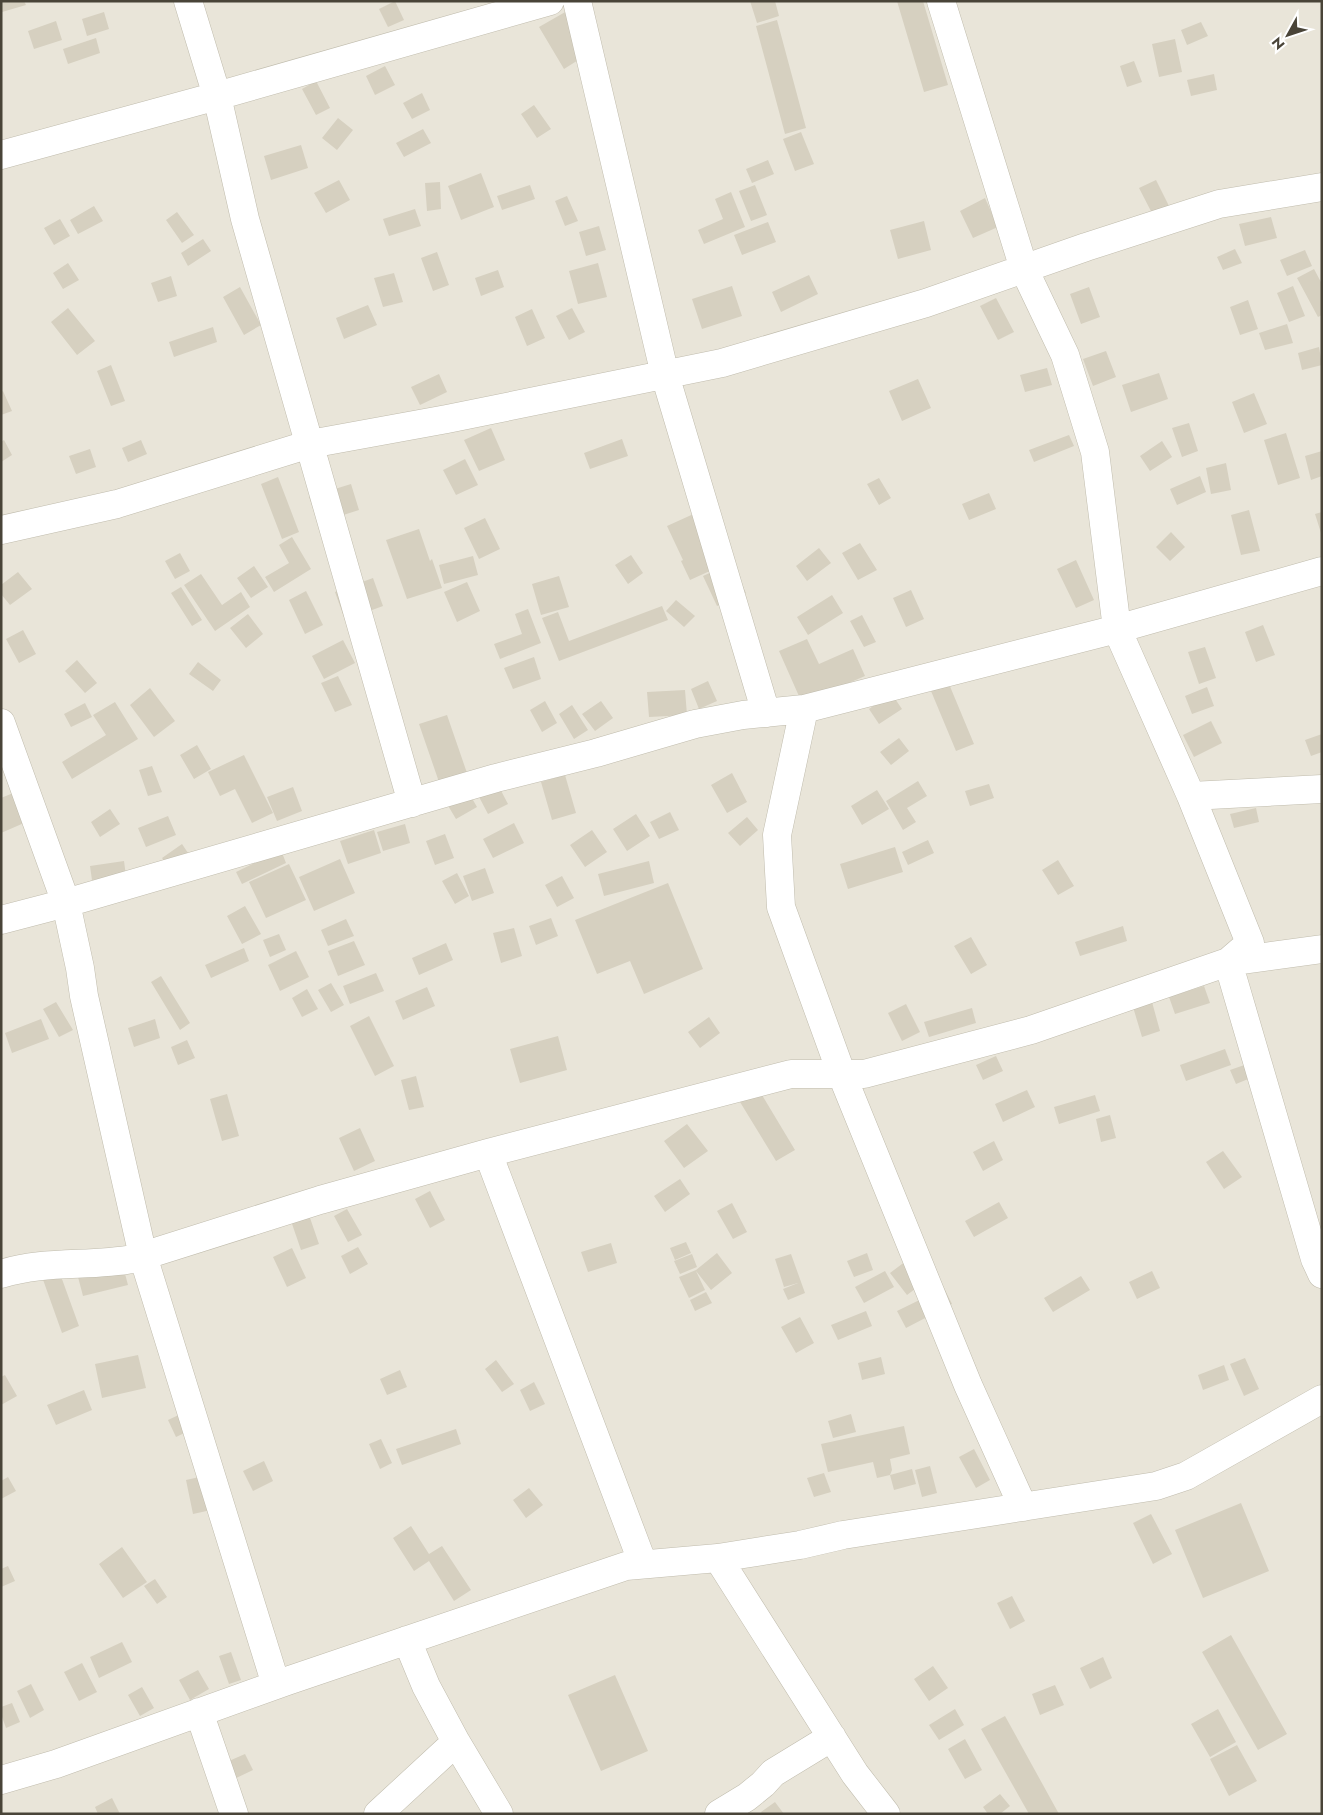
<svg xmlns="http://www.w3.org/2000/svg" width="1323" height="1815" font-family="Jost,sans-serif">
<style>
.residential{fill:#e9e5d9}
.building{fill:#d6d0c0}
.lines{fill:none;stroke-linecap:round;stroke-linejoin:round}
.minor-casing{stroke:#c0bcad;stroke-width:29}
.minor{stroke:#fff;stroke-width:28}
</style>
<rect width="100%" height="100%" fill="#f5f3eb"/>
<path class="residential" d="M1,1h1321v1813h-1321z"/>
<path class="building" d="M1,1h23l2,4 -24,7z
M395,1l9,19 -16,7 -9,-18z
M750,1h25l4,15 -22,7z
M897,1h26l25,84 -24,7z
M567,11l24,41 -27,17 -25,-42z
M104,12l5,17 -22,7 -5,-17z
M777,20l29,108 -21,6 -29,-108z
M56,21l6,19 -28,9 -6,-18z
M1201,22l7,14 -21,9 -6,-15z
M96,38l4,15 -32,11 -5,-15z
M1175,39l7,33 -23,5 -7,-33z
M1134,61l8,21 -15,5 -7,-21z
M385,66l10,19 -20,10 -9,-19z
M1214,74l3,16 -26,6 -4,-16z
M316,81l14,27 -14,7 -14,-26z
M422,93l8,17 -18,9 -9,-16z
M534,105l17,24 -14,9 -16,-24z
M338,118l15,12 -16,20 -15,-12z
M423,129l8,14 -27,14 -8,-14z
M801,132l13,32 -19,7 -12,-32z
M301,145l7,23 -37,12 -7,-24z
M768,160l6,14 -22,9 -6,-14z
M481,173l13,34 -33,13 -13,-34z
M339,180l11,20 -24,13 -12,-20z
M1156,180l14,28 -16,9 -15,-29z
M440,182l1,27 -14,2 -2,-28z
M530,185l5,14 -33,11 -5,-14z
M755,185l12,30 -16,6 -12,-30z
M731,192l14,35 -41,17 -6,-14 25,-11 -8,-20z
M567,196l11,25 -13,5 -10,-25z
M985,198l13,29 -25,11 -13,-27z
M94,206l9,15 -25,13 -8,-14z
M415,209l6,17 -32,10 -6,-17z
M177,212l17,23 -12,8 -16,-23z
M1271,217l6,21 -32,8 -6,-22z
M60,219l10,17 -16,9 -10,-17z
M924,221l7,29 -33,9 -8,-29z
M768,222l8,20 -34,13 -8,-20z
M599,226l7,24 -20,6 -7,-24z
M203,239l8,12 -23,15 -7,-13z
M1235,249l7,14 -19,7 -6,-13z
M1305,250l7,16 -25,10 -7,-16z
M437,252l12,33 -16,6 -12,-33z
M68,263l11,17 -16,9 -10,-16z
M598,263l9,34 -29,7 -9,-33z
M1314,269l8,15v31l-4,2 -21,-39z
M498,270l6,17 -23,9 -6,-18z
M394,273l9,29 -20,5 -9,-29z
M809,275l9,19 -37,18 -9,-20z
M171,276l6,20 -19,6 -7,-19z
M732,286l10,30 -40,13 -10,-30z
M1293,286l12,30 -16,6 -12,-29z
M240,287l21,38 -17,10 -21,-38z
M1089,287l11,30 -19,7 -11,-30z
M996,298l18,34 -16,8 -18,-34z
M1248,300l10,29 -18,6 -10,-28z
M368,305l9,20 -33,14 -8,-21z
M68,308l27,33 -18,14 -26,-33z
M572,308l13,24 -16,8 -13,-24z
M532,309l13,29 -18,8 -12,-29z
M1287,324l6,19 -28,7 -6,-17z
M213,327l4,15 -43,15 -5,-15z
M1319,347l3,18 -20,5 -4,-17z
M1106,351l10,26 -23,9 -10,-27z
M111,365l14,36 -14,5 -14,-35z
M1047,368l5,17 -27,7 -5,-17z
M1159,373l9,26 -37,13 -9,-27z
M439,374l8,18 -27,13 -9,-18z
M918,379l13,29 -29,13 -13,-30z
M3,391l9,20 -11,4v-23z
M1254,393l13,31 -23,9 -12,-31z
M1189,423l9,28 -16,6 -10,-29z
M491,428l14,32 -26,11 -15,-31z
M1286,433l14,45 -22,7 -14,-45z
M1069,435l5,11 -40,16 -5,-12z
M622,439l6,17 -38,13 -6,-16z
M4,440l8,15 -11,7v-20z
M141,440l6,14 -19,8 -6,-14z
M1162,441l10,16 -22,14 -10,-15z
M90,449l6,18 -20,7 -7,-18z
M1322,451v25l-11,4 -6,-24z
M465,459l13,26 -22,10 -13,-25z
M1226,463l5,27 -20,4 -5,-26z
M1200,476l6,16 -29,13 -7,-16z
M278,477l21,55 -17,7 -21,-55z
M879,478l12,20 -12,7 -12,-21z
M351,484l8,26 -41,13 -9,-26z
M989,493l7,16 -27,11 -7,-16z
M709,507l25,53 -44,20 -9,-19 2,-1 -16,-34z
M1249,510l11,41 -19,4 -10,-40z
M1322,512v21h-1l-6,-19z
M485,518l15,31 -21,10 -15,-31z
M419,529l11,32 2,-2 10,29 -35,11 -21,-59z
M1171,532l14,15 -15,14 -14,-14z
M292,537l19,32 -37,23 -9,-15 24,-14 -10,-18z
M860,543l17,27 -19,10 -16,-27z
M819,548l12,15 -24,18 -11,-15z
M180,553l10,18 -15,8 -10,-18z
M631,555l12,18 -15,11 -13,-19z
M473,556l5,19 -34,9 -5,-19z
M1076,560l18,40 -18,8 -19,-39z
M731,563l15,30 -29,13 -14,-30z
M254,566l14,21 -17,11 -14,-20z
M18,572l14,17 -22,16 -9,-11v-9z
M201,574l21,31 19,-13 9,15 -35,24 -31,-46z
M559,576l10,31 -28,8 -9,-31z
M373,578l10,28 -38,14 -10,-28z
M467,582l13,29 -23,11 -13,-30z
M181,587l21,33 -10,6 -21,-33z
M911,590l13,29 -18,8 -13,-29z
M306,591l17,34 -18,9 -16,-34z
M832,595l11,18 -35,22 -11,-18z
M676,600l19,16 -11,11 -18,-16z
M662,606l6,14 -109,41 -17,-43 16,-6 11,29z
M528,609l13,34 -41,16 -6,-15 28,-10 -7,-20z
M248,614l15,20 -17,14 -16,-20z
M862,615l14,27 -12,5 -14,-26z
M1263,625l12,30 -19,7 -11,-30z
M23,630l13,24 -17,9 -13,-24z
M807,639l12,25 34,-15 12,27 -63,27 -23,-52z
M343,640l12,23 -31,16 -12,-23z
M1205,647l11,31 -17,6 -11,-32z
M534,657l7,22 -28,10 -9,-21z
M77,660l20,23 -12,10 -20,-22z
M198,662l23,18 -8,11 -24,-17z
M338,676l14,29 -17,7 -14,-29z
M708,681l9,20 -18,8 -8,-20z
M949,684l25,60 -18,7 -25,-60z
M1207,687l7,19 -22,8 -7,-18z
M150,688l25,33 -21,16 -24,-32z
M685,690l2,25 -38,2 -2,-25z
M891,693l11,16 -23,15 -10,-15z
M545,701l12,22 -15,9 -12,-22z
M601,701l12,17 -18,13 -13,-17z
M115,702l23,37 -66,40 -10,-17 44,-27 -13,-20z
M85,703l7,14 -21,10 -7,-13z
M572,705l16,25 -14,9 -15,-25z
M447,715l20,58 -28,9 -20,-58z
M1211,721l11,22 -28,14 -11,-22z
M1322,734v18l-11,4 -6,-16z
M899,738l10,13 -18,14 -11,-13z
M197,745l14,24 -17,10 -14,-24z
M244,755l29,58 -21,10 -17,-34 -15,7 -12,-24z
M152,766l10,26 -14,4 -9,-26z
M732,773l15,29 -20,11 -16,-28z
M565,775l11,38 -24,7 -11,-38z
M462,781l15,26 -21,12 -15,-25z
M918,781l9,15 -20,12 9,14 -13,8 -17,-29z
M35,784l12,29 -46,20v-35z
M989,784l5,14 -24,8 -5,-15z
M498,785l10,19 -20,10 -10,-19z
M293,787l9,24 -25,10 -10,-24z
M877,790l12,19 -27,16 -11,-19z
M1256,808l3,14 -25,6 -4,-14z
M110,809l10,15 -20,13 -9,-15z
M670,812l9,18 -20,9 -9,-17z
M636,814l14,22 -23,15 -14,-22z
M168,816l8,19 -30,12 -8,-19z
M747,817l11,13 -18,16 -12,-13z
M514,823l10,20 -31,15 -10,-19z
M405,824l5,19 -27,8 -6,-19z
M374,830l7,23 -33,11 -8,-23z
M592,830l15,22 -22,15 -15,-22z
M445,834l9,24 -19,7 -9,-24z
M928,840l6,13 -26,12 -6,-13z
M182,844l10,15 -19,13 -11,-14z
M895,847l8,25 -55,17 -8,-25z
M281,850l5,13 -44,21 -6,-12z
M340,859l15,34 -41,18 -15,-34z
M1058,860l16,26 -16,9 -16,-25z
M124,861l2,15 -34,4 -2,-14z
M649,861l5,22 -50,13 -6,-22z
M289,864l17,36 -40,18 -17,-36z
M485,868l9,25 -22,8 -9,-25z
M457,873l12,23 -14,8 -13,-23z
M562,876l12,22 -17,9 -12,-22z
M668,883l35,86 -59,25 -14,-33 -33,13 -22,-54z
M245,906l16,28 -19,10 -15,-28z
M551,918l7,18 -22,9 -7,-19z
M346,919l8,17 -26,10 -7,-16z
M1123,926l4,15 -47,15 -5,-14z
M514,928l8,28 -21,7 -8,-30z
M279,934l7,16 -16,7 -7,-17z
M971,937l16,28 -16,9 -17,-28z
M354,941l11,24 -27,11 -10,-25z
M446,943l7,17 -34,15 -7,-17z
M244,948l5,13 -38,17 -6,-13z
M296,951l13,26 -29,14 -12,-26z
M376,973l8,18 -34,13 -7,-18z
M161,976l29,47 -10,7 -29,-48z
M331,983l13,22 -13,7 -13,-22z
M1204,986l6,17 -35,11 -6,-17z
M427,987l8,19 -32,14 -8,-19z
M307,989l11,20 -16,8 -10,-19z
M56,1002l17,28 -14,7 -16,-28z
M1152,1002l8,29 -18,6 -9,-30z
M906,1004l14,28 -18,9 -14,-28z
M972,1008l4,15 -47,14 -5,-15z
M369,1016l25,50 -19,10 -25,-50z
M709,1017l11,16 -20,15 -12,-16z
M41,1019l8,20 -37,14 -7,-20z
M155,1019l5,19 -26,9 -6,-19z
M558,1036l9,34 -47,13 -10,-34z
M187,1040l8,18 -17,7 -7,-18z
M1225,1049l6,16 -45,16 -6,-16z
M996,1056l7,15 -20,9 -7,-15z
M1253,1062l5,13 -22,9 -6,-14z
M416,1076l8,31 -15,3 -8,-30z
M759,1090l36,60 -19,11 -36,-59z
M1027,1090l8,17 -32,15 -8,-18z
M227,1094l12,42 -17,5 -12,-42z
M1095,1095l5,16 -41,13 -5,-17z
M1110,1115l6,23 -15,4 -5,-23z
M687,1124l21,27 -24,17 -20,-27z
M360,1128l15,33 -21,10 -15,-33z
M994,1141l9,19 -20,11 -10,-19z
M1223,1151l19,26 -18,12 -18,-27z
M680,1179l10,15 -25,18 -11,-16z
M430,1191l15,29 -15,8 -15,-29z
M999,1202l9,16 -34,19 -9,-16z
M732,1203l15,29 -14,7 -16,-28z
M347,1209l15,26 -14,7 -14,-26z
M309,1215l10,29 -18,6 -10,-29z
M686,1242l5,11 -16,7 -5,-12z
M611,1243l6,20 -29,9 -7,-20z
M358,1247l10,17 -18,10 -9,-18z
M292,1248l14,30 -19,9 -14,-30z
M717,1253l15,20 -21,17 -15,-19 9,19 -16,8 -10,-21 17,-7z
M867,1253l6,17 -19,7 -7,-16z
M692,1254l5,13 -17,7 -6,-13z
M791,1254l14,39 -17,7 -5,-11 15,-6 -14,4 -9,-28z
M910,1258l17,22 -20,15 -17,-22z
M123,1266l5,19 -45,11 -5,-19z
M58,1268l21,58 -17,7 -21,-59z
M885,1271l9,16 -30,16 -9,-16z
M1152,1271l8,17 -23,11 -8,-17z
M1081,1276l9,14 -37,22 -9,-14z
M944,1288l8,16 -46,24 -9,-17z
M706,1292l6,11 -17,8 -5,-11z
M866,1311l6,15 -34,14 -7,-15z
M800,1317l14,26 -18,10 -15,-26z
M138,1355l8,33 -44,10 -7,-34z
M881,1357l4,17 -23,6 -4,-17z
M1245,1358l14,31 -15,7 -14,-32z
M496,1360l18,24 -12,8 -17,-23z
M1224,1365l5,15 -26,10 -5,-15z
M400,1370l7,17 -20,8 -7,-16z
M5,1375l12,21 -16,9v-28z
M534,1382l11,22 -15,7 -10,-21z
M84,1390l8,20 -36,15 -9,-20z
M185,1412l8,17 -17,8 -8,-17z
M851,1414l5,18 -23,6 -5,-17z
M904,1426l6,28 -20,5 2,11 -2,5 22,-6 4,15 -22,6 -4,-15 -13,3 -4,-16 -45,10 -7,-28z
M456,1429l5,15 -59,21 -6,-16z
M381,1439l11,24 -12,6 -11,-25z
M974,1449l16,31 -14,8 -17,-31z
M264,1461l9,20 -20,10 -10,-20z
M930,1466l7,27 -15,4 -7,-27z
M824,1473l7,19 -17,5 -7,-19z
M204,1476l7,34 -18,4 -7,-34z
M8,1477l8,14 -15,8v-18z
M529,1488l14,17 -17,13 -13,-18z
M1241,1503l28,68 -66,27 -28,-68z
M1151,1514l21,40 -19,10 -20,-41z
M411,1526l18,28 13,-8 29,44 -17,11 -25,-40 -15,10 -21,-33z
M122,1547l25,35 -24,16 -24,-34z
M8,1566l7,15 -14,6v-18z
M155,1579l12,18 -10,7 -13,-18z
M1012,1596l13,25 -15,8 -13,-26z
M1231,1635l56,99 -29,16 -56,-98z
M122,1642l10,20 -33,16 -9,-21z
M231,1652l10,28 -12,4 -10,-28z
M1103,1657l9,21 -22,11 -10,-21z
M82,1663l15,29 -18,9 -15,-29z
M933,1666l15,22 -19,13 -15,-22z
M198,1670l11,19 -19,11 -11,-20z
M615,1675l33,76 -47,20 -33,-76z
M31,1684l13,26 -14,8 -13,-27z
M1055,1685l9,20 -24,10 -8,-21z
M142,1687l12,21 -14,8 -12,-21z
M12,1703l8,19 -14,6 -5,-14v-7z
M955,1709l9,16 -25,15 -10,-15z
M1218,1709l18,33 -26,15 -19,-33z
M1005,1716l54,98h-30l-48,-85z
M965,1739l17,31 -17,9 -17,-30z
M1237,1745l20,36 -28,15 -19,-37z
M245,1754l8,16 -23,11 -8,-17z
M1000,1794l10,12 -10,8h-12l-5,-7z
M112,1798l8,16h-22l-3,-7z
M775,1802l9,12h-22l-1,-2z"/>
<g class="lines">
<g class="minor-casing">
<path id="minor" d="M188,1l29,95 28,123 167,584
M577,1l88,374 101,338
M941,1l83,268 41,86 30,97 22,177 74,167 59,147 -22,19 87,297 7,15
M1,155l216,-59 333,-95
M1,530l116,-26 193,-60 137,-25 275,-56 204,-60 160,-56 133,-43 103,-17
M804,709l-27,126 4,72 61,168 126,310 55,122
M1,723l65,180 14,65 4,28 59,260 133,429
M1191,796l131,-7
M1,920l65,-17 430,-125 100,-25 99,-29 48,-9 61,-6 313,-80 205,-58
M488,1153l155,411
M1,1274c43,-14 88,-7 132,-15l187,-59 168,-47 303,-79h73l167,-44 197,-68 94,-13
M718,1558l137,216 31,40
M407,1640l19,46 30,56 43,72
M199,1712l35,102
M1,1780l55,-16 231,-83 339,-115 92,-8 82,-13 43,-10 313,-49 30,-10 136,-77
M378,1814l78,-72
M719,1814l28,-17 16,-13 10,-11 59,-36"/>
</g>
<use href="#minor" class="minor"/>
</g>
<rect width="1323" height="1815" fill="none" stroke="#494438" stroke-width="5"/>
<g transform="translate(1288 35) rotate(230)" stroke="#ffffff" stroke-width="4" paint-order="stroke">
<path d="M0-4L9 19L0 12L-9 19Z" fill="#494438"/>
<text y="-8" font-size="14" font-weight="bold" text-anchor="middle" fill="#494438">N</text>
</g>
</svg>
